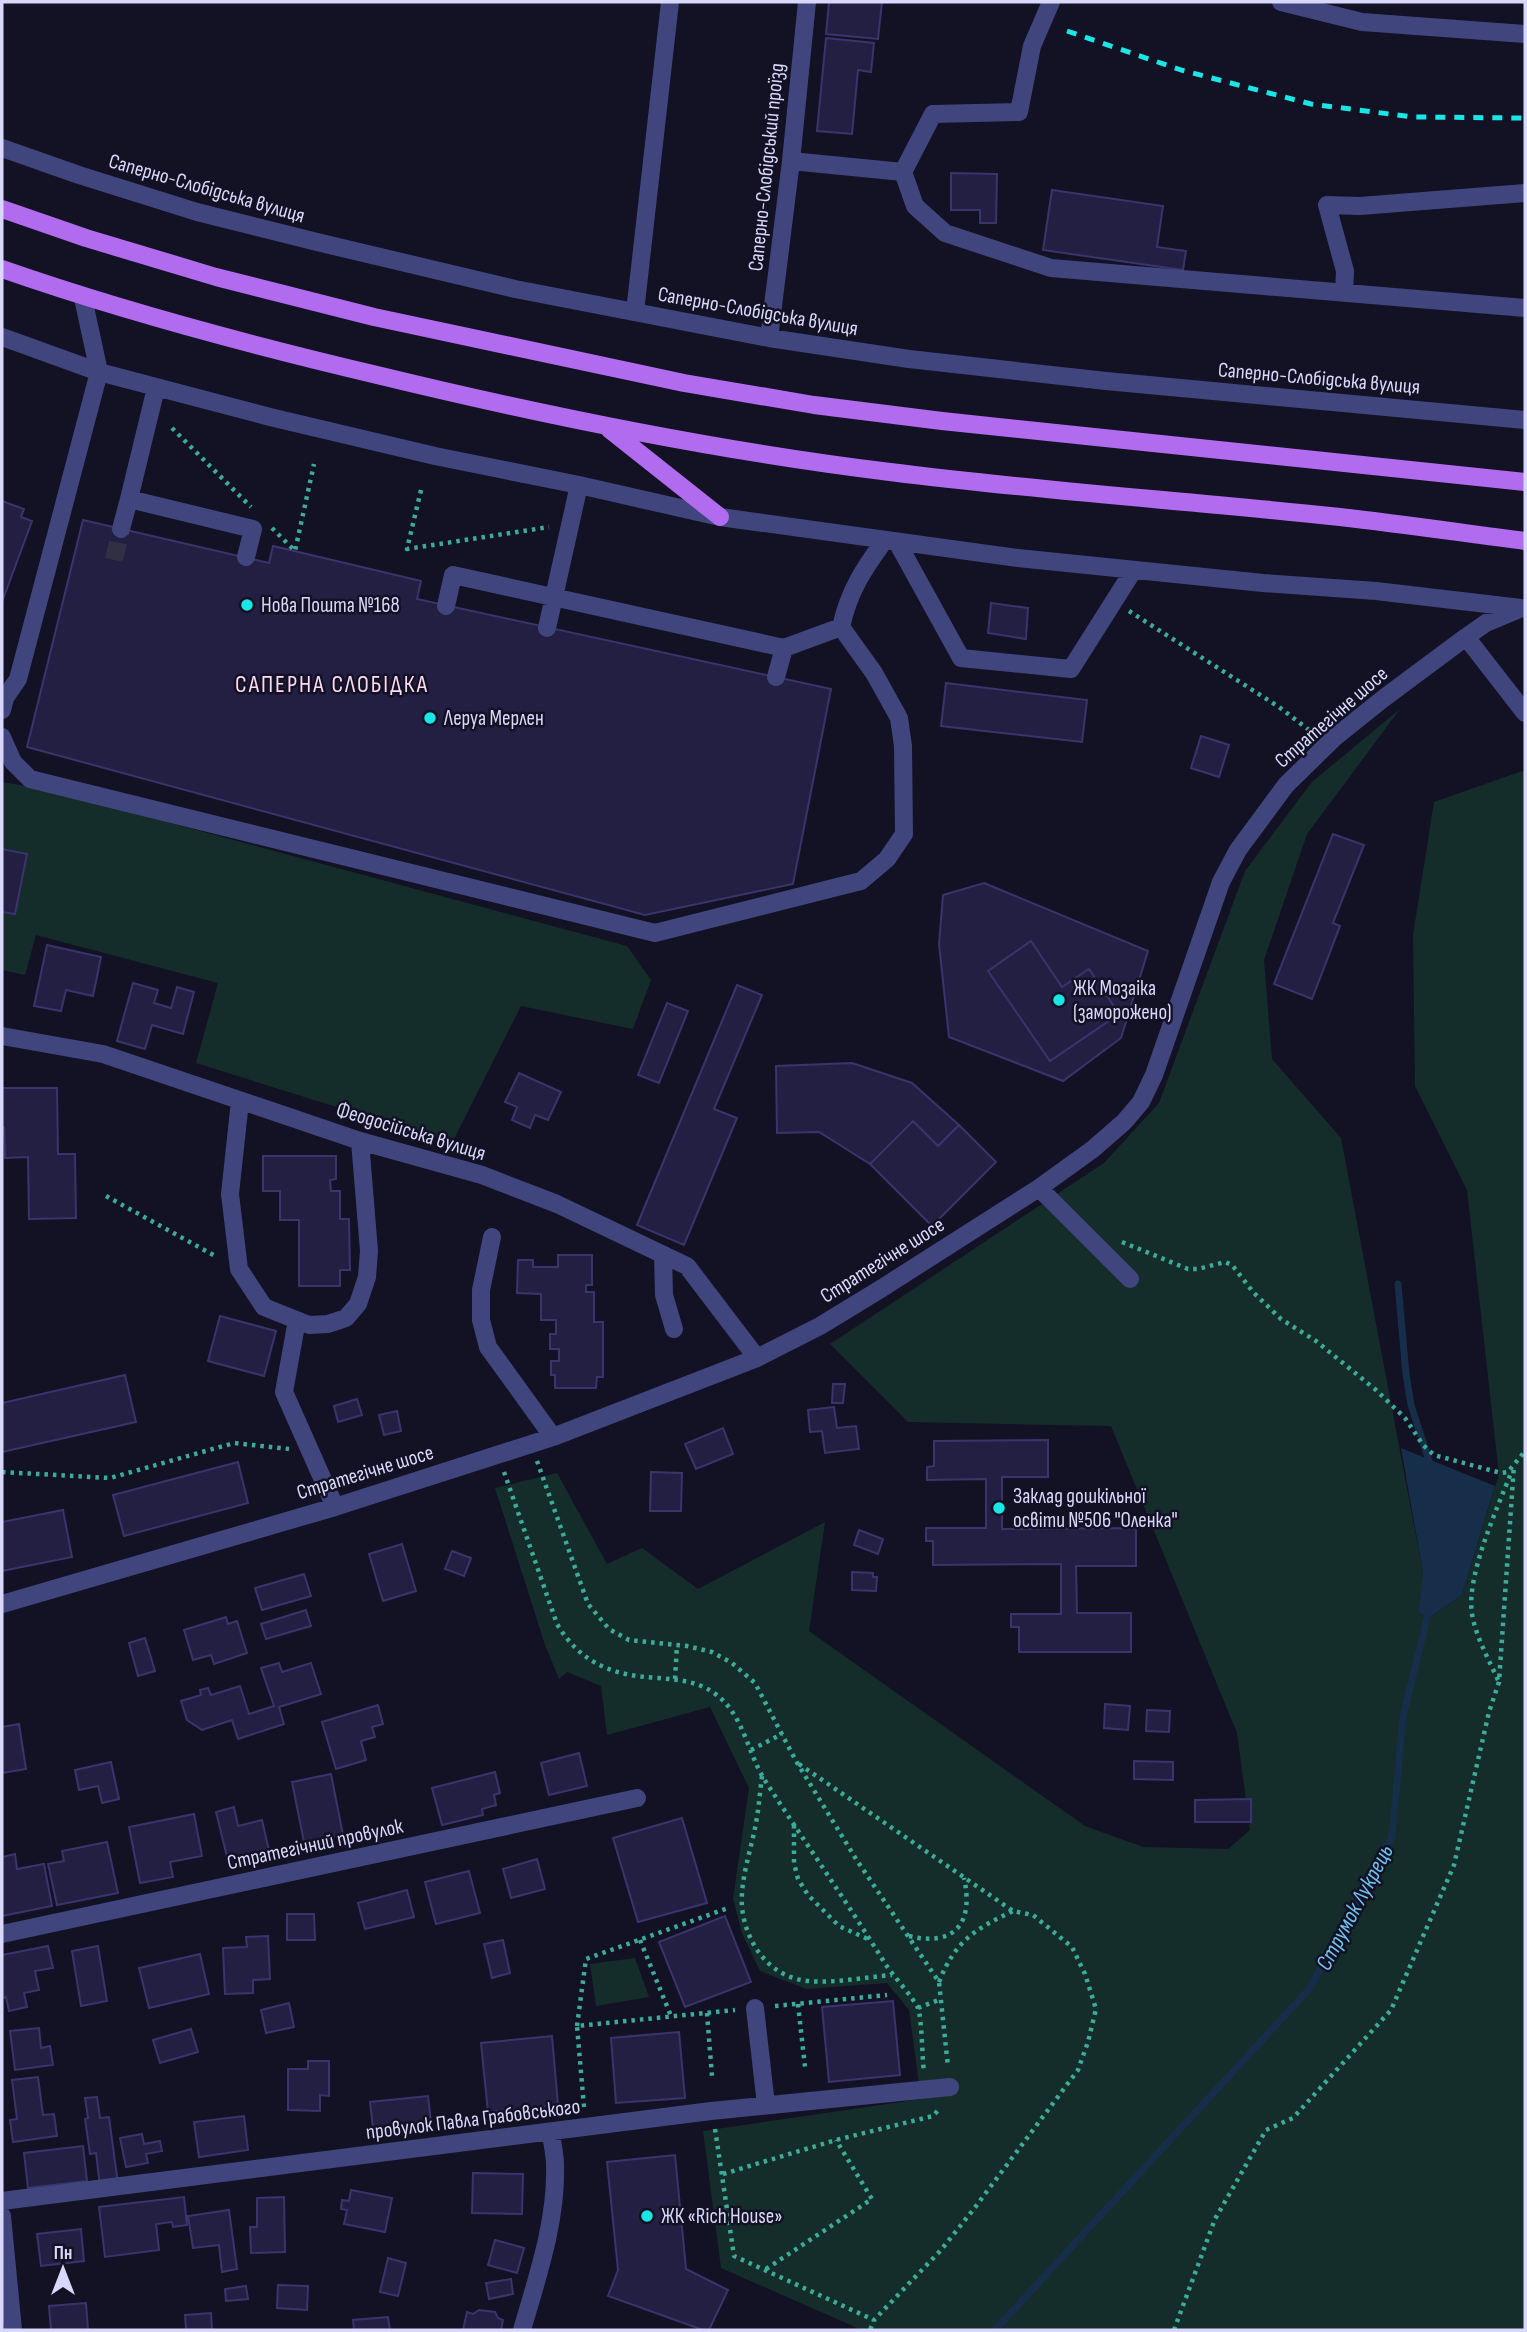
<svg xmlns="http://www.w3.org/2000/svg" width="1527" height="2332" font-family="'Sofia Sans Condensed',sans-serif">
<style>
.green{fill:#152d2a}
.water{fill:#162e49}
.lines{fill:none;stroke-linecap:round;stroke-linejoin:round}
.stream{stroke:#162e49;stroke-width:7}
.building{fill:#231f43;stroke:#3a346c;stroke-width:2}
.minor-tunnel{stroke:#312f44;stroke-width:18;stroke-dasharray:18 9;stroke-linecap:butt}
.path{stroke:#3cab99;stroke-width:4.5;stroke-dasharray:3.5 5;stroke-linecap:butt}
.minor{stroke:#41457e;stroke-width:18}
.major{stroke:#b16bef;stroke-width:18}
.rail{stroke:#19e6e6;stroke-width:5;stroke-dasharray:10 9;stroke-linecap:butt}
.poi-dot{fill:#19e6e6;stroke:#131124;stroke-width:2.5}
.labels{text-anchor:middle;stroke-width:5;stroke-linejoin:round;paint-order:stroke}
.street-label{font-size:21px;fill:#d9d8fb;stroke:#131124}
.poi-label{font-size:21px;fill:#d9d8fb;stroke:#131124;text-anchor:start}
.water-label{font-size:23px;font-style:italic;fill:#72c2f0;stroke:#131124}
.quarter-label{font-size:24px;letter-spacing:2px;fill:#fbdaf2;stroke:#131124}
</style>
<rect width="100%" height="100%" fill="#131124"/>
<path class="green" d="M1400,709l-93,125 -43,126 8,99 69,79 82,435 -5,38 9,8 35,-24 37,-121 -32,-284 -52,-104 -2,-151 21,-133 91,-32v1560h-663l-141,-62 -18,-137 218,-32 -12,-89 -22,-27 -81,6 -46,-18 -18,-38 -9,-34 16,-111 -39,-81 -103,28 -6,-49 -34,-14 -8,7 -14,-34 -50,-157 62,-15 50,91 35,-16 56,41 127,-67 -16,109 276,195 58,21 85,2 22,-19 -13,-97 -126,-307 -203,-4 -78,-78 274,-181 55,-60 86,-232 67,-89z
M2,782l43,7 582,157 24,34 -18,49 -112,-23 -69,137 -256,-80 22,-80 -182,-48 -11,40 -23,-5z
M635,1958l14,39 -53,9 -6,-42z"/>
<path class="water" d="M1401,1448l94,38 -33,109 -35,24 -9,-8 5,-38z"/>
<g class="lines">
<path class="stream" d="M1398,1284l8,90 5,31 20,62
M995,2330l315,-342 82,-151 11,-120 26,-107"/>
</g>
<path class="building" d="M829,2h53l-4,37 -52,-5z
M826,38l48,5 -3,29 -13,-2 -6,64 -35,-3z
M951,173l46,1 -1,49h-16v-13h-29z
M1052,190l111,16 -6,41 29,4 -3,19 -140,-20z
M2,501l22,8 -3,8 11,4 -30,81z
M83,520l186,43 4,-17 148,35 -4,18 414,90 -38,195 -148,31 -618,-168z
M991,603l37,5 -2,31 -38,-6z
M946,683l141,17 -5,42 -141,-16z
M1201,736l28,9 -10,32 -28,-9z
M1333,834l31,11 -31,78 7,3 -28,73 -38,-15z
M2,849l25,5 -12,60 -13,-2z
M984,883l164,68 -27,87 -58,43 -114,-44 -10,-93 4,-49z
M1031,941l31,46 27,-18 30,45 -69,47 -62,-90z
M47,945l54,12 -8,39 -27,-6 -5,21 -27,-5z
M133,983l25,7 -4,13 17,5 6,-21 17,5 -11,42 -31,-9 -7,24 -28,-8z
M737,985l25,10 -48,114 23,9 -53,127 -47,-20z
M667,1003l21,8 -29,72 -21,-8z
M852,1063l60,20 47,42 -21,21 -25,-25 -43,43 -51,-32 -42,1 -1,-67z
M519,1073l42,19 -13,28 -13,-5 -5,13 -18,-8 5,-13 -12,-5z
M2,1088h55l1,66h17l1,64 -47,1 -1,-62 -23,1 -1,-31h-2z
M913,1121l25,25 21,-21 37,37 -64,64 -62,-62z
M263,1156h73v23l-6,1 1,11h9v28h9l1,51h-10v16h-41v-66h-19v-29h-17z
M558,1255h34v30h-6v7h8v30h9v55h-6l-1,11h-41v-13h-4v-14h8v-12h-9v-15h6v-14h-15v-26l-24,-1 1,-33h15v7h25z
M220,1316l56,15 -12,45 -56,-15z
M125,1375l11,47 -134,30v-49z
M833,1384h12l-2,19h-11z
M357,1399l5,16 -24,7 -4,-16z
M834,1407l3,21 19,-2 3,23 -34,4 -3,-22 -12,1 -2,-22z
M397,1411l4,20 -17,4 -5,-20z
M723,1428l10,26 -37,15 -11,-25z
M1048,1440v37h-46v52l134,-1v38h-60l1,47h54v39h-112v-25h-8v-13h50v-50l-128,1v-24h-7v-13h60v-49l-59,1v-13l7,-1v-25z
M238,1462l10,41 -124,33 -11,-41z
M651,1472l31,1 -1,38h-31z
M63,1510l9,47 -70,14v-49z
M859,1530l24,9 -5,15 -24,-9z
M402,1544l14,47 -33,10 -14,-47z
M452,1551l19,7 -7,18 -19,-7z
M852,1572l21,1v4h4l-1,14 -24,-1z
M304,1574l7,22 -49,14 -7,-22z
M306,1610l5,16 -45,13 -5,-15z
M226,1617l2,7 9,-3 10,32 -33,11 -3,-9 -18,5 -9,-30z
M145,1638l10,33 -17,5 -9,-33z
M279,1663l3,9 29,-9 10,31 -42,13 5,17 -46,15 -6,-19 -30,10 -15,-10 -6,-19 20,-6 -1,-5 8,-2 3,7 29,-9 9,28 25,-8 -13,-38z
M1105,1704l25,2 -2,24 -24,-2z
M378,1705l5,19 -11,3 3,10 -14,4 5,19 -30,9 -14,-47z
M1147,1710l23,1 -1,21 -23,-1z
M19,1724l7,45 -24,4v-46z
M579,1753l8,33 -38,9 -8,-32z
M1134,1761l39,1v18l-39,-1z
M111,1762l8,37 -17,4 -4,-17 -19,4 -4,-20z
M495,1772l5,21 -6,2 2,10 -14,4 1,6 -41,10 -10,-37z
M331,1774l12,61 -39,7 -12,-60z
M1251,1799v23h-56v-22z
M234,1807l4,19 24,-6 8,35 -41,10 -13,-53z
M194,1814l8,42 -32,6 3,15 -33,6 -11,-56z
M682,1818l25,85 -69,19 -25,-84z
M107,1842l11,51 -61,12 -9,-41 16,-3 -2,-10z
M15,1854l2,15 27,-5 8,42 -50,10v-59z
M537,1859l8,30 -34,9 -8,-29z
M469,1871l11,42 -44,11 -11,-42z
M407,1890l7,27 -49,12 -7,-26z
M287,1914h27l1,26h-28z
M725,1916l26,66 -66,25 -26,-65z
M268,1936l2,43 -17,1v13l-28,1 -2,-46 24,-1 -1,-10z
M503,1940l7,33 -18,5 -8,-34z
M48,1946l5,22 -18,3 4,19 -15,3 3,14 -18,4 -3,-14 -4,1v-43z
M98,1946l9,55 -26,5 -9,-55z
M200,1954l9,40 -60,14 -10,-40z
M893,2001l7,74 -71,7 -7,-75z
M289,2003l5,24 -28,6 -5,-23z
M39,2028l2,20 9,-2 3,19 -38,5 -5,-39z
M191,2029l7,23 -38,11 -7,-23z
M679,2032l6,66 -69,5 -5,-65z
M552,2036l6,69 -70,7 -7,-69z
M308,2061h21v35l-9,-1v16l-32,-1v-41h20z
M38,2077l5,38 11,-1 3,22 -44,6 -3,-22 7,-1 -5,-39z
M428,2096l4,35 -58,7 -4,-36z
M97,2097l3,21 9,-1 9,67 -18,2 -4,-33 -6,1 -5,-35 3,-1 -3,-20z
M244,2116l4,34 -49,7 -5,-35z
M142,2134l2,10 16,-3 2,10 -16,3 2,9 -22,4 -6,-29z
M83,2146l4,35 -59,7 -4,-35z
M675,2155l11,114 42,21 -19,40h-6l-95,-34 10,-26 -11,-108z
M473,2173l50,1 -1,40 -50,-1z
M351,2190l41,8 -7,34 -41,-8 3,-14 -6,-1 1,-9 7,1z
M184,2197l3,28 -14,2 -1,-5 -16,2 3,26 -54,7 -6,-50z
M284,2197l1,55 -34,1 -1,-26h7v-29z
M229,2210l8,59 -15,3 -3,-27 -26,3 -5,-32z
M81,2229l3,32 -43,5 -4,-32z
M495,2240l29,8 -7,25 -29,-8z
M388,2258l18,5 -8,33 -18,-4z
M511,2279l2,15 -24,5 -3,-16z
M278,2285l30,1 -1,24 -30,-2z
M246,2286l2,13 -22,2 -1,-12z
M86,2303l2,27h-37l-2,-24z
M479,2310l16,2 3,6 5,2 -2,10h-38l4,-18 6,2z
M211,2313l1,17h-26l-1,-15z
M388,2317l2,13h-36l-1,-10z"/>
<g class="lines">
<path class="minor-tunnel" d="M114,560l7,-31"/>
<path class="path" d="M172,428l79,79
M421,490l-14,59 142,-22
M272,528l23,23 19,-87
M1129,611l150,96 30,23 1,3
M106,1196l111,61
M1122,1242l66,27h10l27,-7 7,3 22,28 27,26 35,22 60,49 29,28 18,27 11,10 67,18 7,-1 17,-21
M537,1461l51,143 21,25 20,11 58,6 25,6 20,11 23,20 41,78 60,98 83,123 9,85
M2,1472l108,6 124,-35 55,6
M504,1472l53,152c24,40 57,52 102,54 20,2 38,3 55,15 29,20 33,58 50,86 40,62 83,123 122,186 8,12 27,32 32,43 4,11 4,50 6,64
M675,1679l2,-34
M1498,1680c-10,-22 -22,-43 -26,-66 -6,-38 25,-105 39,-141
M751,1750l31,-16
M799,1764l214,147 20,4 39,32 13,27 11,35 -8,33 -10,28 -105,140 -32,40 -67,70 -4,10
M762,1776c-2,15 -3,31 -6,47 -5,27 -16,57 -14,84 3,32 23,64 55,72 26,7 67,-2 95,-4
M794,1825v38l4,16 10,16 31,31 31,14
M909,1936c46,11 65,-13 55,-58
M640,1940l31,76
M939,1982c16,-41 36,-53 74,-71
M798,2004l7,63
M775,2006l112,-11
M918,2008l23,-9
M707,2013l5,63
M577,2026l9,-67 142,-51
M584,2107l-7,-81 158,-16
M715,2129l19,127 140,64
M723,2174l113,-34 97,-24 7,-8
M766,2269l106,-70 -36,-59
M1174,2330l41,-111 51,-89 27,-12 98,-108 63,-145 35,-153 10,-30 15,-217"/>
<path class="minor" d="M1281,2l81,20 163,12
M2,148l77,27 118,37 120,30 198,47 254,49 140,21 197,22 419,39
M791,161l112,11 12,34 30,27 106,35 474,40
M903,172l30,-58 86,-2 13,-66 19,-44
M1344,293l1,-22 -18,-66 33,1 165,-13
M635,312l35,-310
M2,337l97,35 171,45 165,39 144,29 141,32 298,41 245,25 113,8 145,17
M769,338l22,-177 16,-159
M156,388l-27,111 124,30 -7,28
M121,529l8,-30
M897,542l64,116 110,11 62,-98
M446,606l7,-31 331,73 57,-21
M547,628l32,-143
M1466,637l59,76
M776,677l8,-29
M2,710l3,-12 13,-19 81,-307 -16,-74
M2,737l11,25 17,17 625,154 206,-52 26,-22 17,-25 -1,-88 -4,-28 -25,-45 -33,-46c8,-36 22,-57 43,-86
M2,1036l101,18 257,87 122,34 75,29 130,62 70,92
M240,1101l-10,93 9,75 25,38 45,18 19,-1 18,-6 12,-14 9,-27 2,-26 -9,-110
M1039,1188l91,91
M492,1237l-11,53v30l7,27 65,90
M663,1255l1,40 10,34
M297,1320l-13,72 51,115
M2,1604l333,-97 218,-70 204,-79 63,-32 59,-36 160,-102 54,-39 31,-27 17,-20 13,-27 67,-193 17,-32 48,-65 48,-47 50,-40 82,-61 20,-14 36,-15
M2,1934l635,-136
M755,2008l11,97
M2,2201l709,-90 239,-24
M2,2216l11,114
M522,2330c15,-52 35,-110 33,-165 0,-11 -3,-22 -4,-32"/>
<path class="major" d="M2,209l84,29 130,39 158,40 310,66 130,22 128,16 583,61
M2,269c123,43 248,76 375,106 169,41 340,76 513,97 149,19 300,29 450,45 62,7 123,16 185,24
M609,429l111,88"/>
<path class="rail" d="M1067,31l114,39 130,34 102,13 112,1"/>
</g>
<g class="poi-dot">
<circle cx="247" cy="605" r="7"/>
<circle cx="430" cy="718" r="7"/>
<circle cx="1059" cy="1000" r="7"/>
<circle cx="999" cy="1508" r="7"/>
<circle cx="647" cy="2216" r="7"/>
</g>
<g class="labels">
<g class="street-label">
<text transform="translate(766 167) rotate(-84)" y="7">Саперно-Слобідський проїзд</text>
<text transform="translate(207 188) rotate(16)" y="7">Саперно-Слобідська вулиця</text>
<text transform="translate(758 311) rotate(10)" y="7">Саперно-Слобідська вулиця</text>
<text transform="translate(1319 378) rotate(5)" y="7">Саперно-Слобідська вулиця</text>
<text transform="translate(1331 717) rotate(-41)" y="7">Стратегічне шосе</text>
<text transform="translate(411 1131) rotate(17)" y="7">Феодосійська вулиця</text>
<text transform="translate(882 1260) rotate(-32)" y="7">Стратегічне шосе</text>
<text transform="translate(365 1472) rotate(-17)" y="7">Стратегічне шосе</text>
<text transform="translate(315 1844) rotate(-12)" y="7">Стратегічний провулок</text>
<text transform="translate(473 2119) rotate(-7)" y="7">провулок Павла Грабовського</text>
</g>
<g class="poi-label">
<text x="261" y="612">Нова Пошта №168</text>
<text x="444" y="725">Леруа Мерлен</text>
<text x="1073" y="995">ЖК Мозаіка<tspan x="1073" dy="24">(заморожено)</tspan></text>
<text x="1013" y="1503">Заклад дошкільної<tspan x="1013" dy="24">освіти №506 "Оленка"</tspan></text>
<text x="661" y="2223">ЖК «Rich House»</text>
</g>
<g class="water-label">
<text transform="translate(1354 1907) rotate(-62)" y="8">Струмок Лукрець</text>
</g>
<g class="quarter-label">
<text x="332" y="692">САПЕРНА СЛОБІДКА</text>
</g>
</g>
<rect width="1527" height="2332" fill="none" stroke="#d9d8fb" stroke-width="7"/>
<g transform="translate(63 2269)" stroke="#131124" stroke-width="5" paint-order="stroke">
<path d="M0-5L12 26L0 18L-12 26Z" fill="#d9d8fb"/>
<text y="-10" font-size="19" font-weight="bold" text-anchor="middle" fill="#d9d8fb">Пн</text>
</g>
</svg>
